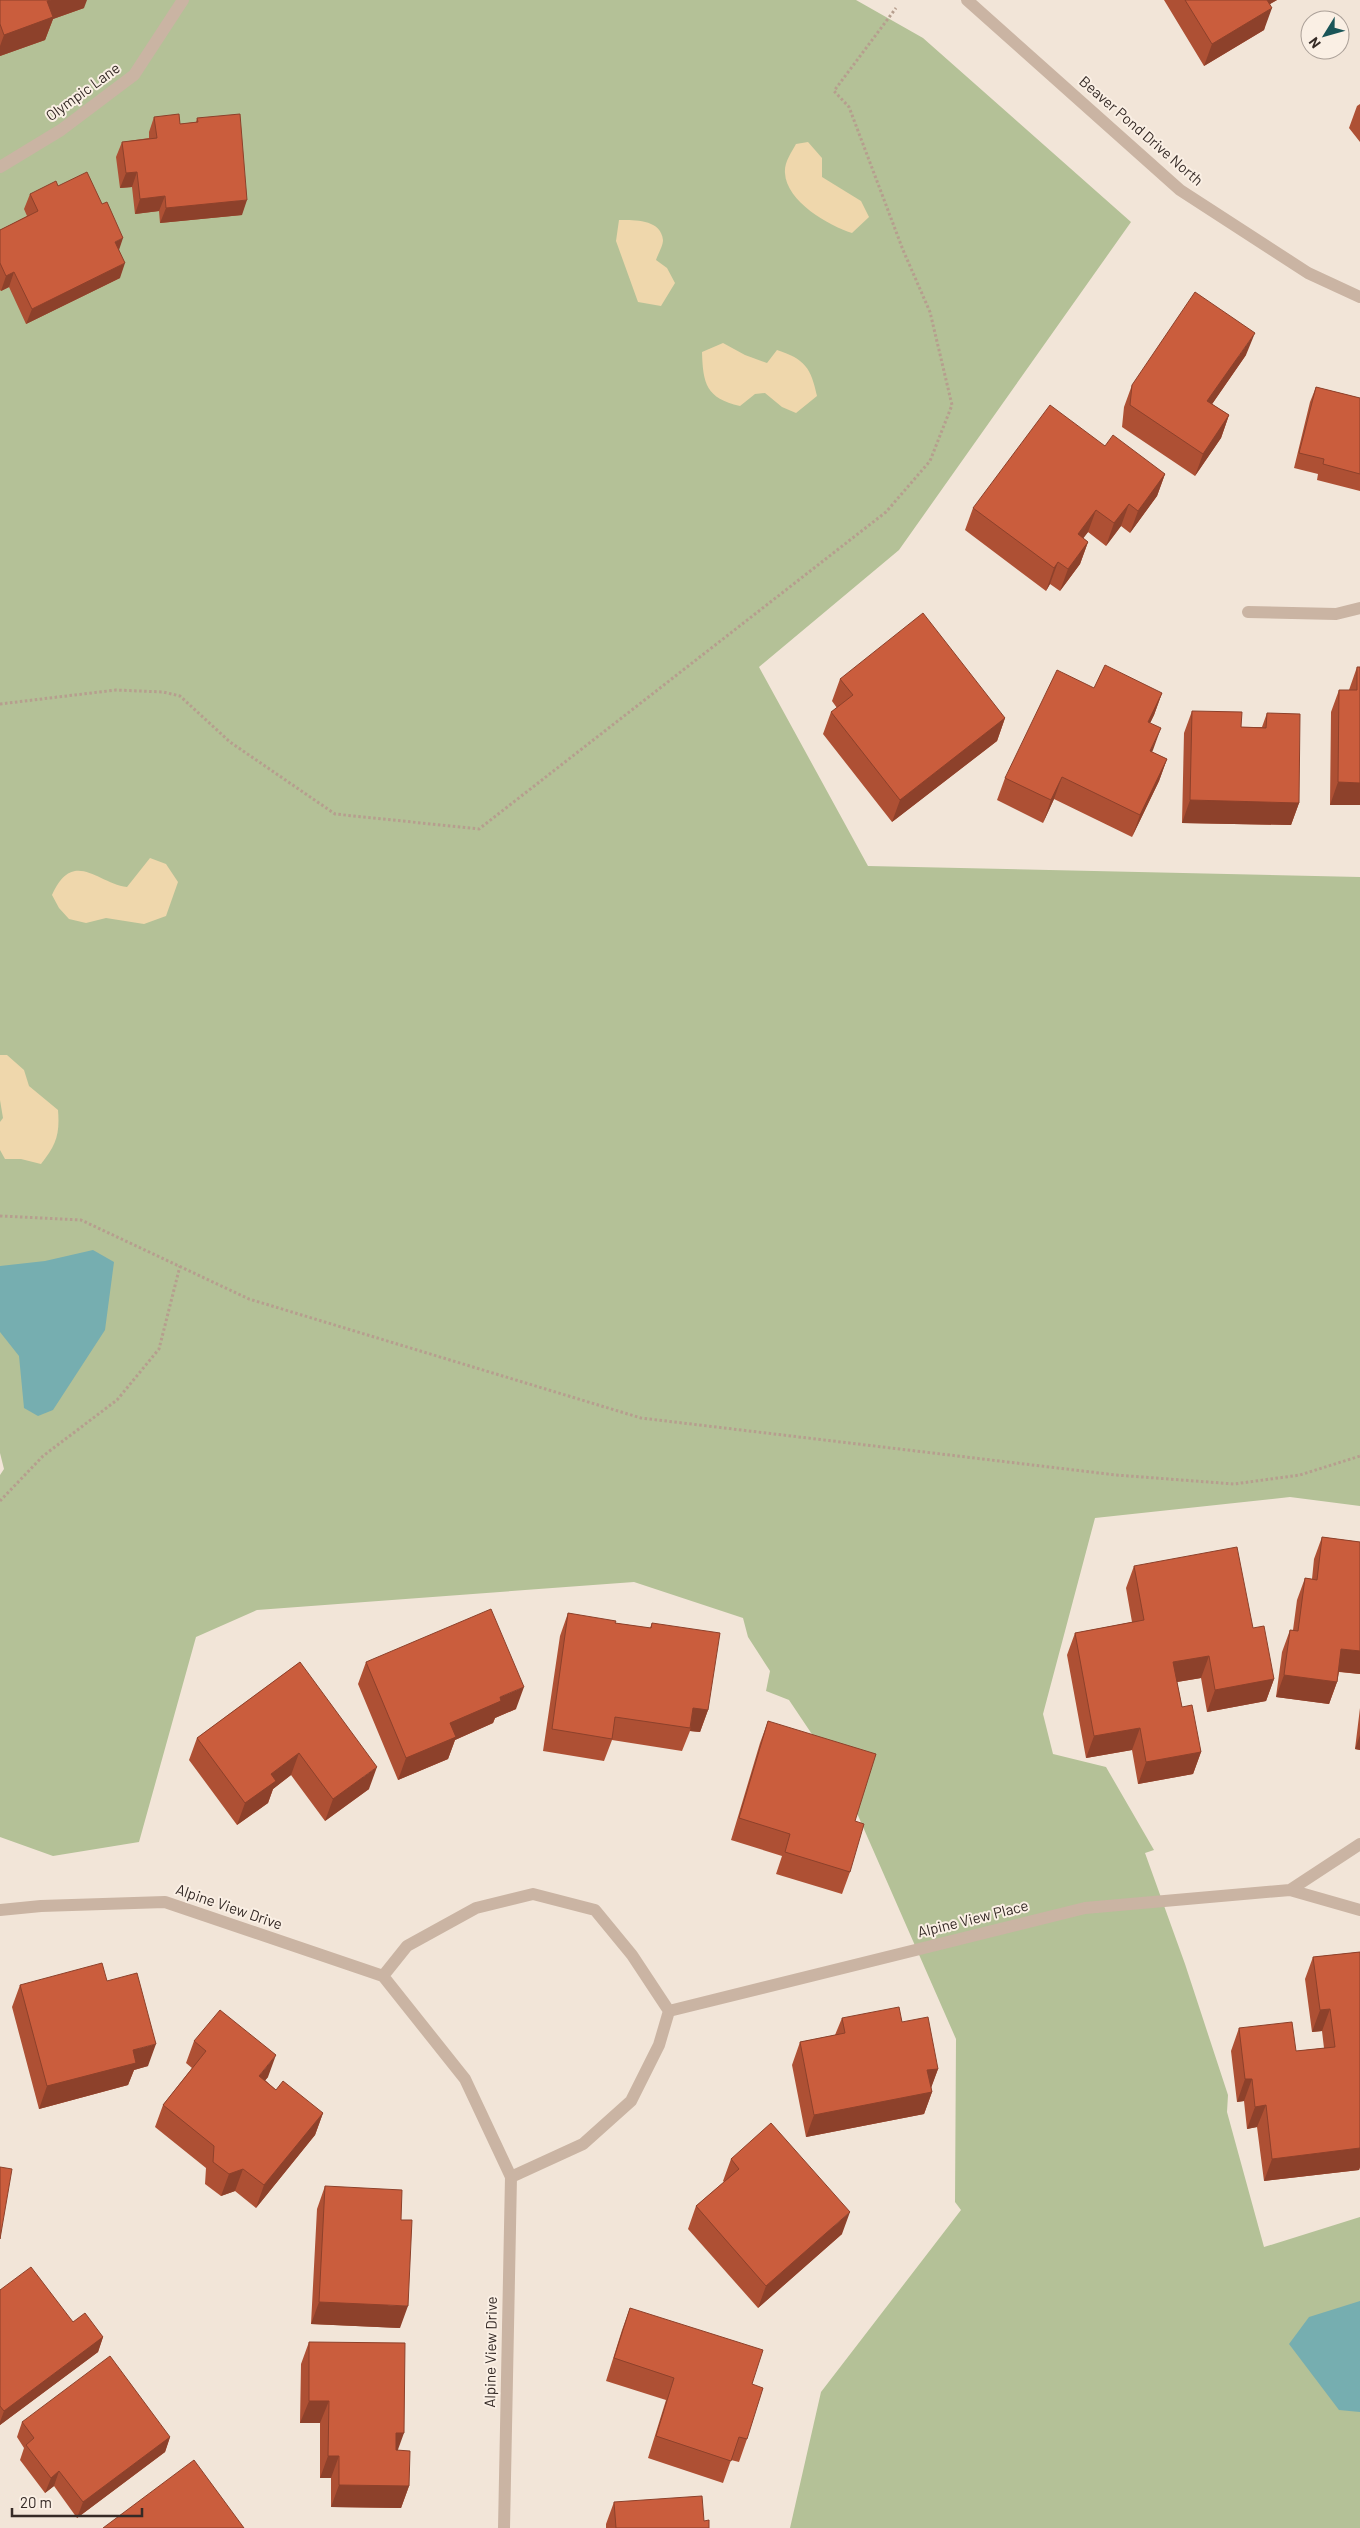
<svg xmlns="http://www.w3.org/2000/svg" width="1360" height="2528" font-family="Barlow,sans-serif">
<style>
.green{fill:#b4c197}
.sand{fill:#efd7ac}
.water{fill:#76aeb0}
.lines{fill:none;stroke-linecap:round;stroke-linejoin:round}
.path{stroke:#b69e8e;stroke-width:3;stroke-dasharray:2.5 2.5;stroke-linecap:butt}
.street{stroke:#cab4a3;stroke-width:12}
.wall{fill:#ae5034}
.shaded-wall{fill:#8d412b}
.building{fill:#ca5d3d;stroke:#8d412b}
.labels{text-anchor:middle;stroke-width:4;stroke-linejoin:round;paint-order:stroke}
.street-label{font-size:15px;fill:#352a26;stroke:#faefe4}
</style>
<rect width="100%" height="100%" fill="#f2e5d8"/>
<path class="green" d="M0,0h856l67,38 208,184 -232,328 -140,117 109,199 492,11v629l-70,-9 -195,21 -52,196 10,40 53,13 48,83 -9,3 40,111 43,131 -1,17 37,135 96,-30v311h-570l31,-136 140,-182 -6,-8 1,-163 -114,-260 -53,-79 -23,-9 4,-20 -22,-34 -5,-19 -109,-36 -377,28 -61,27 -57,205 -86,14 -53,-19v-362l4,-6 -4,-16z"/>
<path class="sand" d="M808,142l14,16v19l39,24 8,16 -17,16c-23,-7 -66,-32 -67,-60 -1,-10 6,-20 11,-29z
M619,220c15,0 42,-1 44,20 0,6 -5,14 -7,20l11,8 8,15 -14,23 -23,-4 -22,-61z
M723,343l22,12 22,8 10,-13c28,9 34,18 40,46l-21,17 -14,-6 -17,-14 -10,1 -15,12c-34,-8 -37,-22 -38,-54z
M150,858l16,6 12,18 -12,34 -22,8 -38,-6 -20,5 -17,-4 -10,-11 -7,-13c21,-47 45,-12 75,-8z
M0,1055h7l17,15 5,16 29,24c2,25 -2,35 -17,54l-20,-5h-16l-5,-9v-28l3,-4 -3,-18z"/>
<path class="water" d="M93,1250l21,12 -9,68 -52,80 -15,6 -14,-8 -5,-52 -19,-24v-66l45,-5z
M1360,2301v111l-21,-2 -50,-66 20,-27z"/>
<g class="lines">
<path class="path" d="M0,704l116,-14 47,2 17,4 50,46 105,72 144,15 407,-317 44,-51 22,-56 -22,-93 -27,-62 -54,-143 -15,-16 62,-83
M0,1216l81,4 168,79 392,119 475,57 118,9 66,-9 60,-19
M0,1501l43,-45 74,-56 42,-51 21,-83"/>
<path class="street" d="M967,0l213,190 128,83 52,24
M0,167l61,-37 73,-55 49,-75
M1248,612l88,2 24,-6
M1290,1890l70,-46
M0,1910l41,-4 124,-4 218,74 82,103 46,98 -7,351
M383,1976l24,-30 69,-38 57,-14 62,16 37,45 37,56 -10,34 -28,56 -48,43 -72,33
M669,2011l416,-103 205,-18 70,20"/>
</g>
<path class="wall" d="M0,0l84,8 -31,11 -8,21 -45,16z
M1164,0h113l-7,4 -6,26 -60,36z
M1360,104v38l-11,-14 8,-22z
M154,117l26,7 16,-2 1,-4 45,97 -82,8 -1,-12 -24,3 -3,-27 -12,1 -4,-31 6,-15 27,-4v-6z
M58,186l61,64 1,28 -94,46 -17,-37 -8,4 -1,-1v-60l27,-14 -3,-7 6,-15z
M1246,355l-34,49 17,11 -8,23 -26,38 -73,-49 2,-20 8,-22z
M1316,387l44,11v93l-43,-11 1,-6 -24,-6 16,-66z
M1105,446l60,28 -8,22 -27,37 -9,-7 -15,20 -18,-14 -5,6 5,4 -8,22 -20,27 -10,-7 -4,7 -81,-61 8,-22z
M1357,667l3,138h-30l1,-93 8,-22h10z
M840,679l165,39 -8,23 -105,81 -69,-88 8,-22 6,-4 -5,-7z
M1094,688l68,5 -8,22 -4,8 2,29 15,7 -8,22 -27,56 -78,-38 -11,24 -46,-23 8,-22z
M1192,711l49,16h21l5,-14 32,90 -8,22 -109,-2 2,-90z
M1322,1537l38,5v132l-21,-2 -2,10 -8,22 -53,-7 6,-45 8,-22h3l4,-30 8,-22 7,1 2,-20z
M1134,1566l119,62 21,51 -8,22 -59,11 -6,-34 -24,4 5,25 19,45 -8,22 -55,10 -6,-34 -46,8 -19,-103 8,-22 57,-11 -6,-34z
M568,1613l47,10 35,5 2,-5 56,87 -8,22 -10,-1 -8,20 -70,-11 -8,21 -61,-10 17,-115z
M300,1662l69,127 -44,32 -34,-46 -18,14 -5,14 -31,22 -48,-65 8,-22z
M366,1662l150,47 -21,9 -2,5 -38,17 -7,19 -50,21 -40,-96z
M1360,1708v42l-5,-1z
M768,1721l87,100 -5,51 -8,22 -66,-20 6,-18 -51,-16 29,-97z
M1360,1952v215l-1,3 -95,11 -7,-54 -10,2 -3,-28 -7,1 -6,-51 8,-23 57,23 28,-3 -2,-17 -10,1 -7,-53 8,-22z
M107,1981l41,85 -14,4 -6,15 -89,24 -27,-102 8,-22z
M842,2018l60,4 36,47 -7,18 1,5 -8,22 -118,23 -14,-72 8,-23 35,-7z
M194,2041l74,36 -3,3 11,10 47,23 -8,22 -59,73 -21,-17 -14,5 -16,-12 1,-16 -51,-41 8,-22 29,-37 -6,-5z
M731,2159l111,75 -84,74 -70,-79 8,-23 28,-24 -1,-1z
M325,2186l75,142 -89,-4 6,-115z
M0,2290l73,32 30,15 -5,15 -98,73z
M630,2308l122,76 -5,55 -8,23 -8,-2 -8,23 -75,-25 18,-58 -60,-19 16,-51z
M309,2342l88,108 12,36 -8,22 -70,-1v-29h-11v-55h-20l1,-59z
M22,2422l148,15 -5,15 -88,66 -23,-32 -9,7 -25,-33 4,-12 -7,-11z
M614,2502l90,19 5,7h-103v-4z"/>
<path class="shaded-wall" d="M51,0h36l-3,8 -31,11 -8,21 -45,16v-10l4,-11 43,-34z
M1259,0h18l-24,14z
M1272,8l-8,22 -60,36 8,-22z
M137,172l-5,15 -12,1 6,-15z
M165,196l-6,15 -24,3 5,-15z
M247,200l-5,15 -82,8 6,-15z
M123,238l-5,15 -3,-11z
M125,263l-5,15 -94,46 6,-15z
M14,272l-5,15 -8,4 5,-15z
M1255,333l-9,22 -47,68 8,-22z
M1229,415l-8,23 -26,38 8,-22z
M1165,474l-8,22 -27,37 8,-22z
M1129,504l-8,22 -15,20 8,-23z
M1096,510l-8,22 -18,24 8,-22z
M1088,542l-8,22 -20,27 8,-22z
M1058,562l-8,22 -4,7 8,-23z
M1162,693l-8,22 -14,29 8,-22z
M1005,718l-8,23 -105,81 8,-22z
M1161,728l-8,22 -11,23 8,-22z
M1167,759l-8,22 -27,56 8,-22z
M1062,777l-8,22 -11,24 8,-23z
M1338,782l22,1v22h-30z
M1190,800l109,3 -8,22 -109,-2z
M1341,1649l19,2v23l-27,-3z
M1209,1656l-8,22 -36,6 8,-22z
M1284,1675l53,7 -8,22 -53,-7z
M1274,1679l-8,22 -59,11 8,-22z
M524,1687l-8,22 -21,9 -2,5 -38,17 -7,19 -50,21 8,-22 44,-35 50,-26z
M693,1708l15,2 -8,22 -10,-1z
M1140,1728l-8,22 -46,8 8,-22z
M1360,1735v15l-5,-1z
M1201,1752l-8,22 -55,10 8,-22z
M299,1753l-8,22 -18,14 -5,14 -31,22 8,-22 26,-29z
M377,1767l-8,22 -44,32 8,-22z
M1330,2009l-8,22 -10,1 8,-22z
M156,2044l-8,22 -14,4 -6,15 -89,24 8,-23 86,-36z
M276,2055l-8,22 -17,21 8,-22z
M938,2069l-8,22 -3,-21z
M1245,2079h7l-8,22 -7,1z
M932,2092l-8,22 -118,23 8,-22z
M1266,2105l-9,22 -10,2 8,-22z
M323,2113l-8,22 -59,73 8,-23z
M1360,2148v19l-1,3 -95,11 8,-22z
M243,2169l-8,22 -14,5 8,-22z
M850,2212l-8,22 -84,74 8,-22z
M319,2302l89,4 -8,22 -89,-4z
M103,2337l-5,15 -98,73v-3l4,-11z
M309,2401h20l-9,22h-20z
M396,2433h8l-8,22z
M170,2437l-5,15 -88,66 6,-16z
M328,2456h11l-8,22h-11z
M59,2471l-5,15 -9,7 6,-15z
M339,2485l70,1 -8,22 -70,-1z"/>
<path class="building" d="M0,0h51l-4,1 6,16 -49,18 -4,-11z
M1185,0h82l5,8 -60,36z
M179,114l1,10 18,-2 -1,-4 43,-4 7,86 -81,8 -1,-12 -25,3 -3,-27 -11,1 -4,-31 35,-4 -3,-21z
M87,172l15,32 5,-2 16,36 -8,4 10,21 -93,46 -18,-37 -8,4 -6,-13v-33l38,-19 -8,-17 26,-13 2,5z
M1195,292l60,41 -48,68 22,14 -26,39 -73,-49 2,-20z
M1316,387l44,11v76l-37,-10 1,-5 -25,-6z
M1050,405l55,41 8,-11 52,39 -27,37 -9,-7 -15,19 -18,-13 -18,24 10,8 -20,27 -10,-7 -4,6 -81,-60z
M923,613l82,105 -105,82 -69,-88 22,-17 -13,-16z
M1105,665l57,28 -14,29 13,6 -11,23 17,8 -27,56 -78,-38 -11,23 -46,-22 52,-108 37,18z
M1357,667h3v116l-22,-1 1,-92h18z
M1192,711l50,1 -1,15 25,1 1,-15 33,1 -1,89 -109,-3z
M1322,1537l38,5v109l-19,-2 -4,33 -53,-7 6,-45 8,1 7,-53 12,2z
M1237,1547l16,81 11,-2 10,53 -59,11 -6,-34 -36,6 9,45 10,-2 9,47 -55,10 -6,-34 -46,8 -19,-103 69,-13 -10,-54z
M491,1609l33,78 -24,10 1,4 -51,22 6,14 -50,21 -40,-96z
M568,1613l48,8 -1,2 36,5 1,-5 68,10 -12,77 -15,-2 -3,20 -75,-11 -3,22 -60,-10z
M300,1662l77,105 -44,32 -34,-46 -28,21 5,7 -31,22 -48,-65z
M768,1721l108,33 -21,67 9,3 -14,48 -65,-20 5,-18 -51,-16z
M1360,1952v196l-88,11 -6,-54 -11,2 -3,-28h-7l-6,-51 53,-6 4,29 39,-4 -5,-38 -10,1 -7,-53z
M102,1963l5,18 30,-8 19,71 -23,6 3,13 -89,23 -27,-101z
M899,2007l3,15 26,-5 10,52 -11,1 5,22 -118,23 -14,-73 45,-9 -3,-15z
M220,2010l56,45 -17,21 17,14 7,-9 40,32 -59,72 -21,-16 -14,5 -16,-12 1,-16 -51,-41 43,-54 -12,-10z
M771,2123l79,89 -84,74 -70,-80 43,-37 -8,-10z
M0,2167l12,2 -12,70z
M325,2186l77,4 -1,30h11l-4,86 -89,-4z
M31,2267l42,55 12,-9 18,24 -99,74 -4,-5v-116z
M630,2308l133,42 -11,34 11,4 -16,51 -8,-2 -8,24 -75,-25 18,-58 -60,-20z
M309,2342l96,1 -1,90h-8v17l14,1 -1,35 -70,-1v-29h-11l1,-55h-20z
M110,2356l60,81 -87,65 -24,-31 -8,7 -25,-33 8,-7 -12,-16z
M194,2460l50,68h-141z
M702,2496l2,25 5,-1v8h-93l-2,-26z"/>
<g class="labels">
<g class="street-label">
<text transform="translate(83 92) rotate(-36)" y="5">Olympic Lane</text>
<text transform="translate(1141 131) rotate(41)" y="5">Beaver Pond Drive North</text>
<text transform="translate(229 1907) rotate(19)" y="5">Alpine View Drive</text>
<text transform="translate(973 1919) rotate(-14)" y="5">Alpine View Place</text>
<text transform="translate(491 2352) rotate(-89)" y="5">Alpine View Drive</text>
</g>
</g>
<g transform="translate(1325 35) rotate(233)"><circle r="24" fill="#faefe4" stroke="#aba098"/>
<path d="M0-4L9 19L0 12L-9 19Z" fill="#1a5558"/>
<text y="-8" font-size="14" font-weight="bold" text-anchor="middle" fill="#352a26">N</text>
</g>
<path d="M12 2508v8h130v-8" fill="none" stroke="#352a26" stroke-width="2.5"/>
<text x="20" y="2508" font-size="15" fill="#352a26" stroke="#faefe4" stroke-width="4" paint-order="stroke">20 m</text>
</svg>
